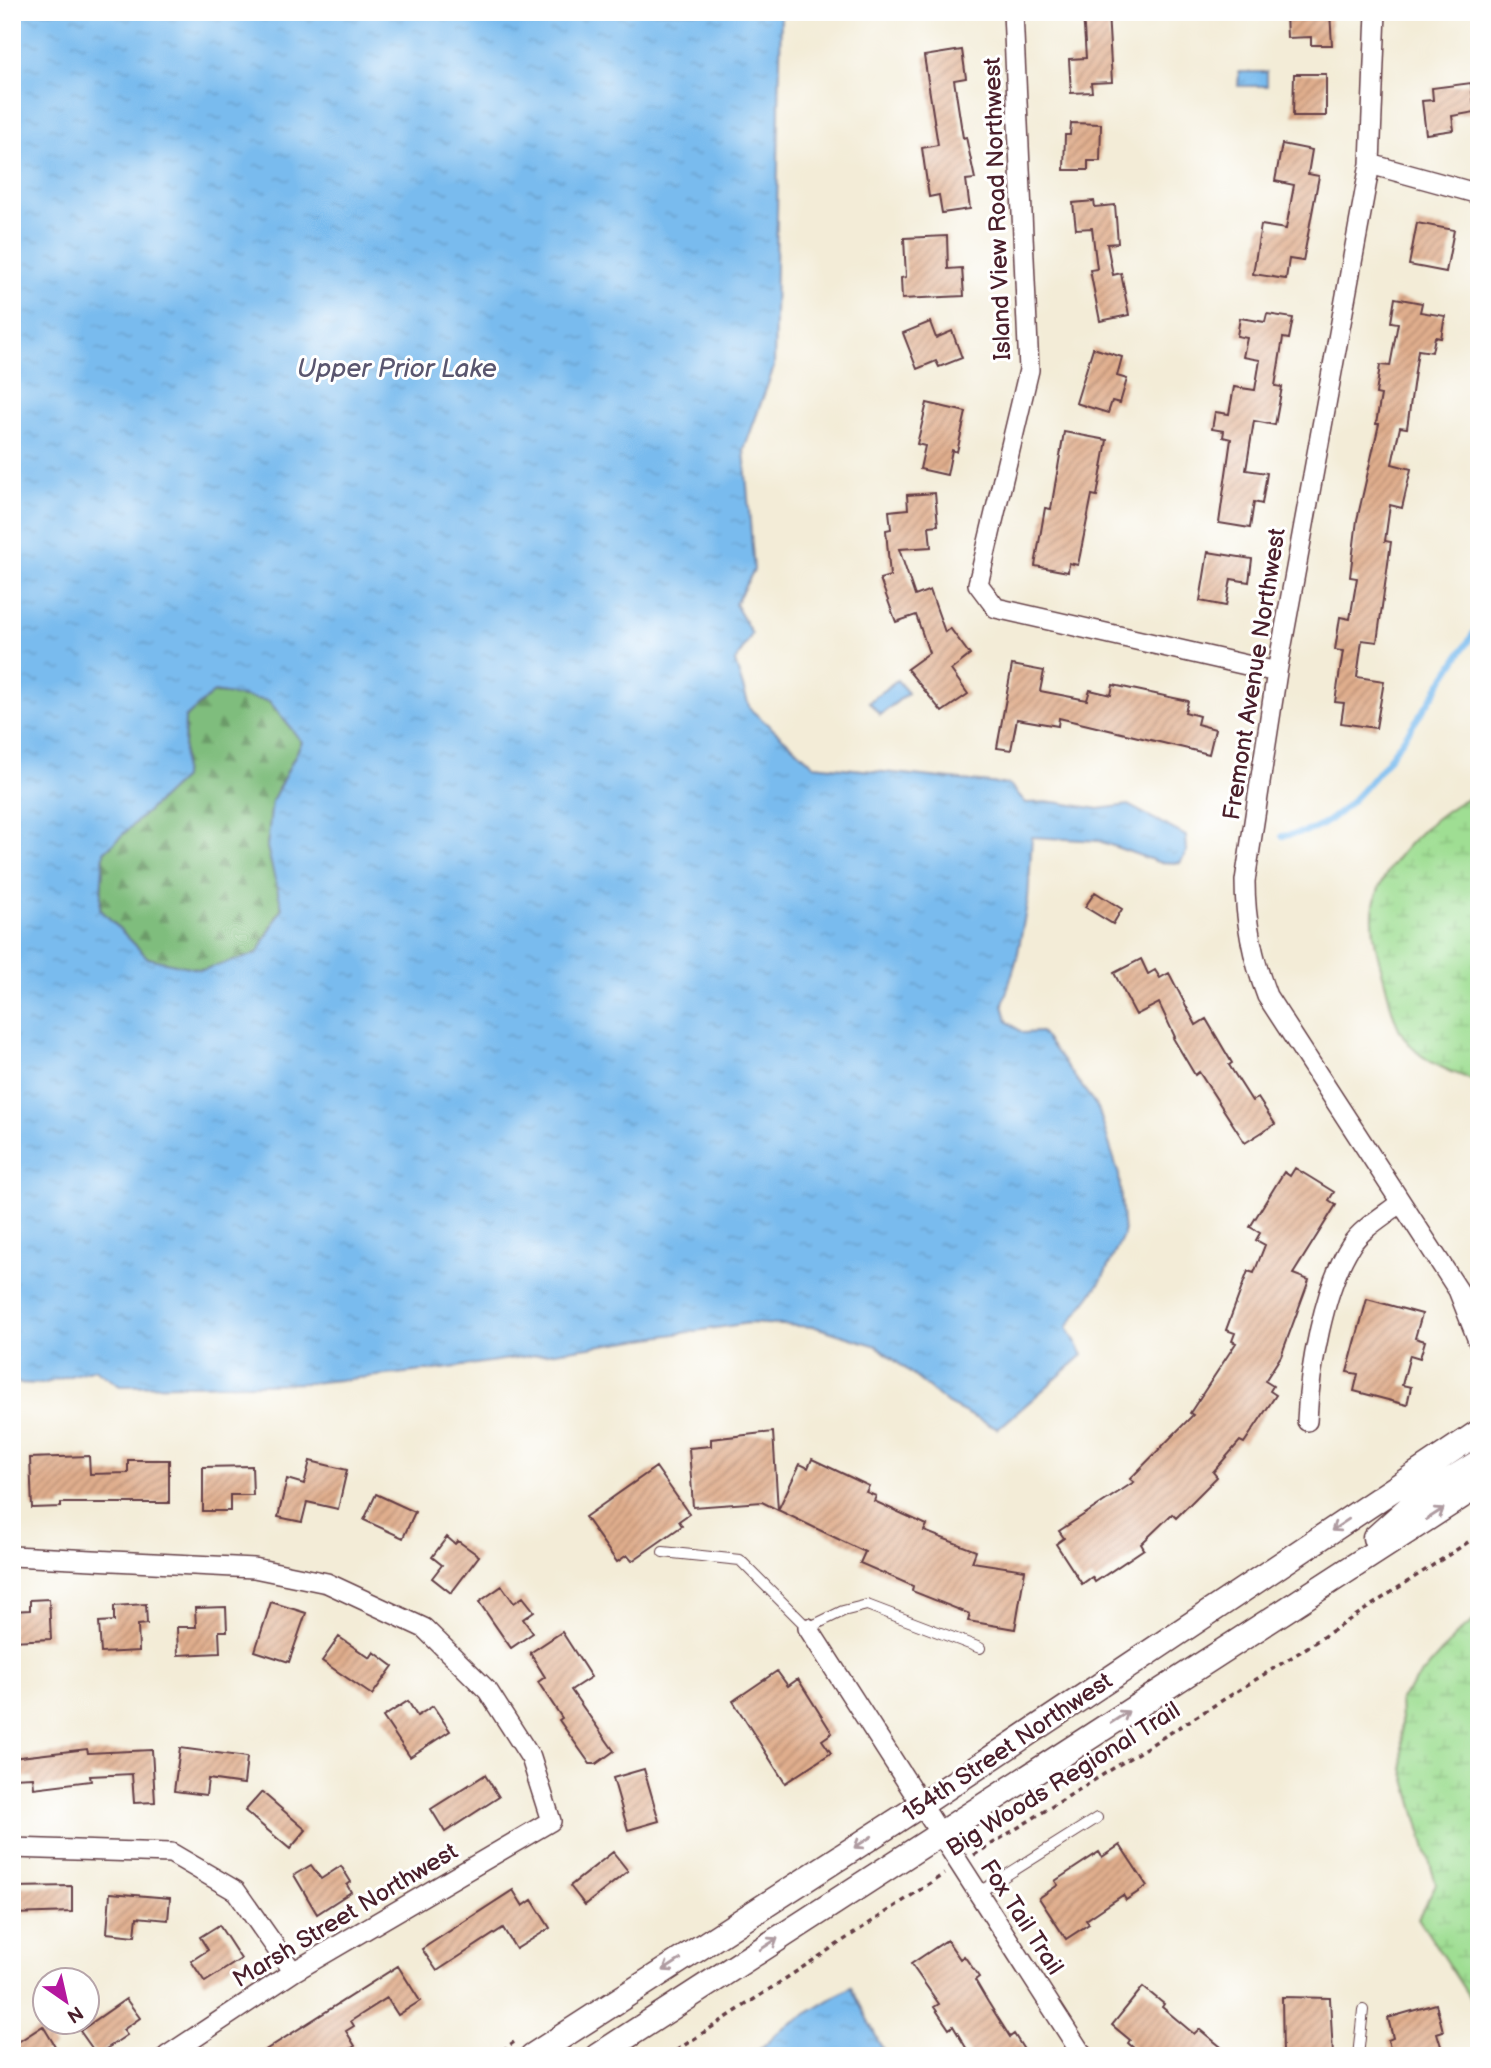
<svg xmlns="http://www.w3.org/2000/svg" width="1491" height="2068" font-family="'Balsamiq Sans',sans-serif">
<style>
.forest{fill:url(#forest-firs);stroke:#646e54;stroke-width:2}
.wetland{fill:url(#wetland-marsh);stroke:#747e5f;stroke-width:2}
.water{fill:url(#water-ripples);stroke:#626d8c;stroke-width:2;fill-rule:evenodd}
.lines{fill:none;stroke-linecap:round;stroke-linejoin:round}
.stream{stroke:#79bbee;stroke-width:6}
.building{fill:url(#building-hatch)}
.service-casing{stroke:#633e45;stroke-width:12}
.minor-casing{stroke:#633e45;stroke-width:22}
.tertiary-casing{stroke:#633e45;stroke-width:27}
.path{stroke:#633e45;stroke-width:3.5;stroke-dasharray:5 5;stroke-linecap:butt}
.service{stroke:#fff;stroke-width:10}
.minor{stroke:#fff;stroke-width:19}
.tertiary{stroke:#fff;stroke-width:24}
.oneway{stroke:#ae9aa0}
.labels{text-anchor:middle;stroke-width:6;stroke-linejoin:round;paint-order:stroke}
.street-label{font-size:24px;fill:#4a1f2b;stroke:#fff}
.water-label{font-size:26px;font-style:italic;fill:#5a566f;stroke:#fff}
</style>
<defs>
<pattern id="forest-firs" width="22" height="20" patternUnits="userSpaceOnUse" patternTransform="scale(1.75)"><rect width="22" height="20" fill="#7fbd7d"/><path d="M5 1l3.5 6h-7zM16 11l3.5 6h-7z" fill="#6a9967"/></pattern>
<pattern id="wetland-marsh" width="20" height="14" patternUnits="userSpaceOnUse" patternTransform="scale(1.75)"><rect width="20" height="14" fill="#9fde93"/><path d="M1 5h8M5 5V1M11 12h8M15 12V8" fill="none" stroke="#8abe7f"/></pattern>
<pattern id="water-ripples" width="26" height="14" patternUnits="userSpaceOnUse" patternTransform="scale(1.75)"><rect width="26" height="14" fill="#79bbee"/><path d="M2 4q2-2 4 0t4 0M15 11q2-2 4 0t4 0" fill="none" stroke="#6aa0cc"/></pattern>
<pattern id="building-hatch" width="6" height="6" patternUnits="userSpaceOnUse" patternTransform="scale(1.75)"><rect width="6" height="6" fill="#e0ae8d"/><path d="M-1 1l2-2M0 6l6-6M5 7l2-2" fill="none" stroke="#b88d73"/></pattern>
</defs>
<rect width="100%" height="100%" fill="#fff"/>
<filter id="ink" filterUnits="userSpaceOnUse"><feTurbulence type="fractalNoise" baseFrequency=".0143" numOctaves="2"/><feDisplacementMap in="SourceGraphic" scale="14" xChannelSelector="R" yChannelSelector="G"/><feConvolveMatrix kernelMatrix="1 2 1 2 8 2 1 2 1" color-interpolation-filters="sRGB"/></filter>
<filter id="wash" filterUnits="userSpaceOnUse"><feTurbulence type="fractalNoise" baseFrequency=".00686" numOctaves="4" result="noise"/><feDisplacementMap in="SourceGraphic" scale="28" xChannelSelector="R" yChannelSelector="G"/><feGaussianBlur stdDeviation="1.57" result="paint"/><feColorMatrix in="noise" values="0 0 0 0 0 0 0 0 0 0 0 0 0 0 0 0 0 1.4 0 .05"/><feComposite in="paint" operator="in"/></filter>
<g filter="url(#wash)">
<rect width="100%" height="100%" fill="#f3ecd7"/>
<path class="forest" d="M214,692l55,9 33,41 -30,59 -5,46 15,60 -25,47 -55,16 -54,-12 -48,-49 4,-57 79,-74 2,-60z"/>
<path class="wetland" d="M1479,793v288l-3,1c-22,-10 -48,-17 -65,-36 -17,-18 -20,-41 -26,-64 -6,-22 -13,-46 -12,-69 2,-46 64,-104 106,-120z
M1479,1617v395l-61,-94 18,-34 -33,-115 -3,-70 60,-68z"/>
<path class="water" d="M12,12h769l-7,355 -30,83 10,120 -19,34 17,30 -17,28 15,47 64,56 196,20 16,18 28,-1 45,7 29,-4 58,31 1,15 -7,12 -22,-1 -59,-21 -67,-4 -4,62 -11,59 -14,46 4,17 16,12 18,-1 57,76 21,67 5,59 -23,47 -34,46 16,28 -85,74 -50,-25 -71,-58 -62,-19 -66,-4 -306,46 -132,14 -191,3 -26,-17 -52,15 -30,-1zM214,692l55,9 33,41 -30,59 -5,46 15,61 -25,46 -55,16 -54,-12 -48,-49 4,-57 79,-74 2,-60z
M1239,72h28v14h-29z
M897,680l11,13 -28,22 -11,-13z
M851,1987l35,69h-134l31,-28z"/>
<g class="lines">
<path class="stream" d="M1282,836c10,-2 22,-3 32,-7 58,-26 128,-150 165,-204"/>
</g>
<g id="blocks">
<path class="building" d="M1083,12h25l4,70 -21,1 1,9 -21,1 -2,-34 17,-1z
M1286,12h44l2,33h-21v-8l-24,1z
M962,50l4,28 -12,2 9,58 3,-1 9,42 -9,1 4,29 -28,4 -3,-18 -10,2 -7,-49 16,-3 -14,-89z
M1294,74h32v42h-33z
M1471,83l4,29 -23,4 2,14 -28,4 -4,-33 11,-1 -1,-12z
M1071,123l30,1 -1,37h-12v9h-24l1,-35h5z
M1282,144l30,6 -4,24 11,2 -16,85 -14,-2 -3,20 -33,-5 8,-49 25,4 8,-44 -19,-4z
M1094,201l1,6 20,-2 3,38 -11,1 6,31 8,-2 8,42 -29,6 -10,-51 7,-1 -5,-41 -16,1 -3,-26z
M1417,223l37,7 -8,42 -37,-7z
M947,236l1,33 14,-1 2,28 -62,3 -1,-21 5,-1 -2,-39z
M1395,298l27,5 -2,9 25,4 -4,22 -6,-1 -3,15 -14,-2 -11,78 -7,-1 -8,37 19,5 -9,39 -12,-3 -5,36 6,1 -14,100 -15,-2 -5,37 27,4 -8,47 -35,-5 3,-20 -9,-1 8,-51 -8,-1 5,-33 10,2 7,-41 -7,-1 7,-57 22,-96h-3l5,-29 -5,-1 4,-29 10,1 8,-43 -7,-1z
M1267,314l26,4 -4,21 -6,-1 -8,48 7,1 -7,38 -21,-4 -8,49 21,3 -5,31 -8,-2 -4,26 -31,-5 12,-84 -8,-2 1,-6 -12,-2 3,-17 14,2 5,-27 21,3 5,-30 -17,-3 4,-19 -10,-2 3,-18 25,4z
M930,322l6,16 16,-7 10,27 -23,9 -3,-6 -19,8 -14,-36z
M1093,348l29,9 -5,19 10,3 -7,24 -8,-2 -4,12 -32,-10z
M927,403l39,9 -9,40 -5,-2 -5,25 -27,-6 5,-23 -8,-2z
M1064,432l43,8 -10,56 -5,-1 -14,70 -9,-2 -1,9 -33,-6 10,-58 6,1z
M935,493l3,32 -9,1 2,21 -32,2 16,47 15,-6 15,42 5,-4 20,27 -19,15 17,24 -26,18 -35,-43 22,-16 -13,-38 -20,7 -16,-43 10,-3 -4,-46 5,-1 -2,-18 19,-2 -1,-14z
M1208,552l44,7 -3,23 -18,-3 -5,27 -26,-5z
M1012,665l32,6 -4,20 47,9 3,-10 21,5 2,-10 75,16 -3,11 14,4 -2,8 18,5 -6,25 -150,-36 -1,8 -41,-7 -6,31 -14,-2z
M1095,892l27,17 -9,15 -28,-17z
M1141,959l7,15 7,-4 5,8 9,-5 27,52 10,-6 26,44 -3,2 23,36 6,-3 17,26 -30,19 -46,-71 -4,3 -22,-37 2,-1 -16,-34 -23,12 -22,-42z
M1295,1168l39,24 -5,8 7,5 -43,69 16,6 -28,76 -16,25 8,5 -3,5 6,4 -32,48 -4,-2 -27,31 4,5 -41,41 -4,-4 -31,30 3,5 -49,33 -3,-5 -10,7 -26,-40 8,-6 -5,-7 75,-49 -4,-3 63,-64 -3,-2 46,-70 -4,-2 3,-8 -9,-3 22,-59 6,2 11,-28 -9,-5 4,-7 -10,-6 34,-55 6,4z
M1367,1299l55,15 -7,24 10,3 -5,17 -10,-3 -8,30 9,2 -4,18 -53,-14 4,-17 -11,-2z
M773,1432l5,78 -16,-8 -69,5 -4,-59 22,-2v-7z
M89,1456l1,18 38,-1v-13h41v43h-108v4l-29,1 -2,-50z
M812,1459l57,27 -3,6 10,4 -2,5 53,24 -3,6 52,20 -4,11 53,8 -10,59 -47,-8 2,-7 -58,-23 1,-5 -53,-23 5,-11 -87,-42 22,-46 8,4z
M310,1461l37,9 -9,39 -31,-7 -5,20 -24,-5 9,-38 17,5z
M252,1466l1,29h-23v16h-27v-44z
M656,1467l33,47 -10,7 3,5 -50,35 -5,-6 -10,7 -32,-45z
M376,1494l39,18 -12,26 -39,-18z
M447,1537l8,7 3,-3 21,15 -28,37 -19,-15 10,-13 -10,-8z
M502,1586l12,17 9,-6 11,14 -11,8 10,14 -22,15 -32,-46z
M49,1599l2,40 -39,2v-30l18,-1v-10z
M271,1602l35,11 -17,49 -34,-11z
M146,1604l1,20 -9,1 1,26 -38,2 -2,-31 15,-1v-15z
M226,1607l1,24h-8l1,22 -42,2 -1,-28h19l-1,-19z
M562,1632l29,45 -20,13 43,61 -18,13h-6l-31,-44 3,-2 -24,-36 7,-5 -15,-24z
M339,1637l31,21 4,-6 19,14 -21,29 -50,-34z
M777,1671l11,15 10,-7 34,54 -10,7 9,13 -46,30 -52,-82z
M408,1701l9,15 16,-10 17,25 -40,26 -27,-40z
M180,1748l67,9 -3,27 -36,-5 -2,16 -32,-4z
M87,1749l1,4 64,-3 3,52 -21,1 -2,-29 -42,2 1,5 -57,7 -1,-11 -21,1v-20z
M644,1769l15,52 -31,9 -15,-52z
M485,1775l14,22 -54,35 -14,-23z
M262,1792l44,38 -16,19 -45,-38z
M1120,1845l27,41 -21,14 -3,-5 -37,25 3,4 -23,15 -27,-41 19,-13 -3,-4 44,-29 3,5z
M613,1852l15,19 -43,34 -15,-19z
M311,1865l10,14 20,-13 10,16 -4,3 4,7 -34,22 -23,-39z
M72,1886v26l-59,2v-27z
M513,1890l10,16 9,-6 18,28 -34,21 -13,-21 -66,43 -15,-22z
M110,1893l60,5 -2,22 -31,-3 -2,19 -28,-3z
M219,1925l22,34 -36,23 -14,-21 17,-11 -8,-13z
M947,1940l13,19 4,-3 15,21 -4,3 13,22 22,35 4,-3 14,22h-57l-18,-30 -4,3 -15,-22 5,-3 -28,-40z
M398,1966l22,35 -22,14 -11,-17 -36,23 3,5 -8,5 9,15 -16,10h-11l-5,-9 -14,9h-53z
M1143,1987l21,17 -2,3 32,27 5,-5 22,18 -7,9h-71l-15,-13 2,-3 -18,-15z
M1282,1997l48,1 3,58h-50z
M126,1999l14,19 -17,12 4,5 -30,20 -17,-24z
M1436,2004l7,27 -6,2 7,23h-52l-4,-16 5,-2 -5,-20z
M43,2026l12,20 -16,10h-27v-10z"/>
</g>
</g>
<g filter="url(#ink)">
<use href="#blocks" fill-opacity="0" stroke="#633e45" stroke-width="2"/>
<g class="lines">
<g class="service-casing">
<path id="service" d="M663,1552l77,8 68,68 35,-17 24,-6 113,43
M978,1893l119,-75
M1358,2056l5,-46"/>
</g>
<g class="minor-casing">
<path id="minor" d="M1013,12l16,358 -51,214 18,24 281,64
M1376,12l-6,152 -93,508 -32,209c0,40 7,76 22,115l191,294 21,53
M1370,164l109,30
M1307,1421c2,-50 17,-134 44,-176 10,-16 34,-30 49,-42
M12,1556l242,12 73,15 97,45 64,63 43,67 20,63 -258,151 -126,84
M808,1628l275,428
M12,1848l159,5 65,38 57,81"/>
</g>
<g class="tertiary-casing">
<path id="tertiary" d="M1375,1538l39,-35 65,-41
M532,2056l389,-251 558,-373
M597,2056l882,-571"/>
</g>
<path class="path" d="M974,1855l326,-203 179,-117
M494,2056l20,-14
M668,2056l276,-182"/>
<use href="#service" class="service"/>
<use href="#minor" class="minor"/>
<use href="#tertiary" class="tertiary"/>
</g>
<defs><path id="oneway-shaft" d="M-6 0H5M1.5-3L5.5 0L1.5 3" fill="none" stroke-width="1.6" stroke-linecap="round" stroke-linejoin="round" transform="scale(1.75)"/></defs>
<g class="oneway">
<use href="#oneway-shaft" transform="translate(1435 1514) rotate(-33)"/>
<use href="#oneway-shaft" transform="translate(1340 1525) rotate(146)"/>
<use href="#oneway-shaft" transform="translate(1120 1717) rotate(-33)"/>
<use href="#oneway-shaft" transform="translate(863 1842) rotate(147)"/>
<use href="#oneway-shaft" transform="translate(769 1944) rotate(-33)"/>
<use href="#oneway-shaft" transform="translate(672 1965) rotate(147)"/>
</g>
</g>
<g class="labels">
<g class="street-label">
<text transform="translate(997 209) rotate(-92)" y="8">Island View Road Northwest</text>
<text transform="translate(1254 674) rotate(-81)" y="8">Fremont Avenue Northwest</text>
<text transform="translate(1007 1747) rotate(-34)" y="8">154th Street Northwest</text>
<text transform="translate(1063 1779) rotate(-32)" y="8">Big Woods Regional Trail</text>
<text transform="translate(345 1915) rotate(-31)" y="8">Marsh Street Northwest</text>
<text transform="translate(1022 1917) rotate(57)" y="8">Fox Tail Trail</text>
</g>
<g class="water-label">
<text x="397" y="377">Upper Prior Lake</text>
</g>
</g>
<rect width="1491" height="2068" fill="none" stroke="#fff" stroke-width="42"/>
<g transform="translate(66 2001) rotate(146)"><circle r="33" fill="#ffffff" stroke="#b7a5aa" stroke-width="2"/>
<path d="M0-5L12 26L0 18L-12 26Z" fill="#b5179e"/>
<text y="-10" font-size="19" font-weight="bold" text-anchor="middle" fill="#4a1f2b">N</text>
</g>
</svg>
